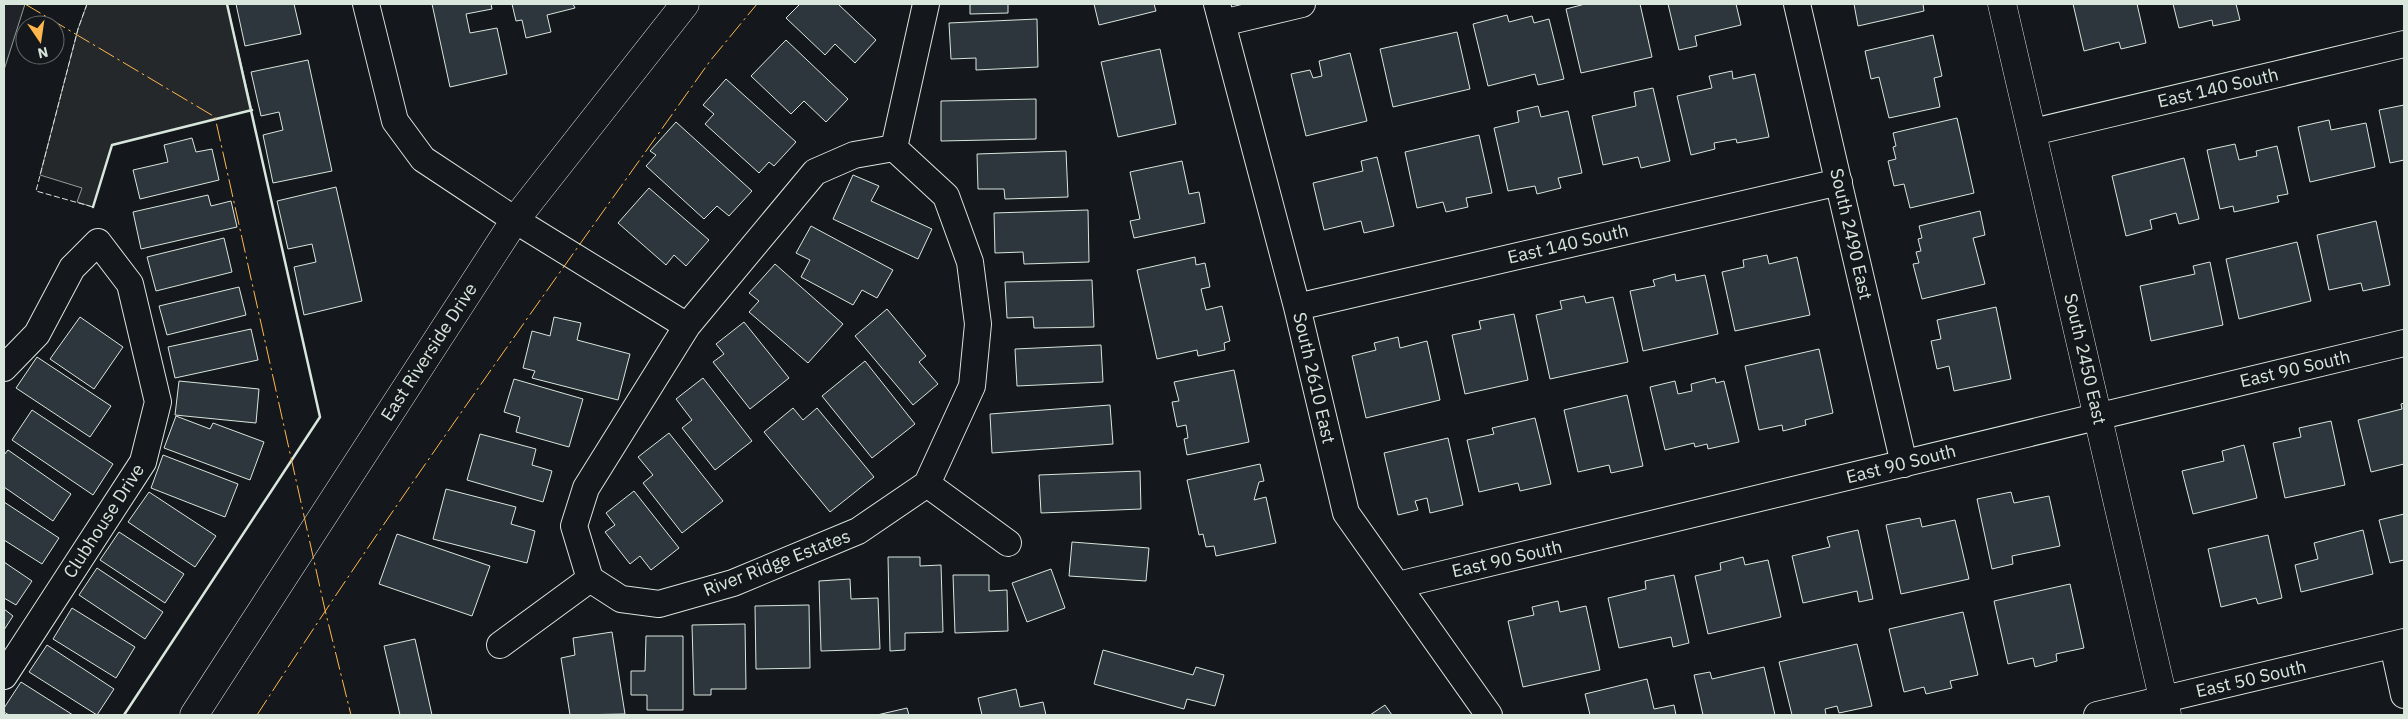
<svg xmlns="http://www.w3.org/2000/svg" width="2408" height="719" font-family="'IBM Plex Sans',sans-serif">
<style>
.green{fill:#202428;stroke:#939e99}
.parking{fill:#24282b;stroke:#939e99}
.building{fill:#2c363c;stroke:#d8e6dc}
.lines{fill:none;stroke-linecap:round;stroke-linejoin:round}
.minor-casing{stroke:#d8e6dc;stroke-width:28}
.tertiary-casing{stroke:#d8e6dc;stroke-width:29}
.primary-casing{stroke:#d8e6dc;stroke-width:29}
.minor{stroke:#14181c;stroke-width:26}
.tertiary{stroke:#14181c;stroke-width:28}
.primary{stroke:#14181c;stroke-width:28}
.fence{stroke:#d8e6dc;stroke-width:1;stroke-dasharray:6 2.5;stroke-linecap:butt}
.wall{stroke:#d8e6dc;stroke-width:2.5}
.power{stroke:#ffb74d;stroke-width:1;stroke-dasharray:18 4 2.5 4;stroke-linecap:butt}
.labels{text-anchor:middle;stroke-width:4;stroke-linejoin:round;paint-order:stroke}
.street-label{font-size:18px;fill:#d8e6dc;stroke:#14181c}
</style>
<rect width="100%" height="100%" fill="#14181c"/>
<path class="green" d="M4,4h21l-21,66z"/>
<path class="parking" d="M87,4h140l25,106 -140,35 -19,62 -16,-5 5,-14 -42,-13 38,-146z"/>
<path class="building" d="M236,4h58l7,30 -56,12z
M432,4h59l1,5 -26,5 4,19 27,-5 10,46 -57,13z
M512,4h61l2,4 -28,7 4,17 -25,6 -4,-18 -6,1z
M800,4h38l38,36 -21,23 -20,-19 -10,11 -39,-37z
M970,4h38v9l-38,1z
M1094,4h60l2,7 -57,14z
M1585,4h55l12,53 -71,16 -15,-64z
M1668,4h68l5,21 -46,11 2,10 -18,4z
M1854,4h69l1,7 -66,15z
M2073,4h64l9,39 -25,6 -2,-7 -35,9z
M2173,4h63l4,16 -27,6 -1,-6 -33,8z
M1507,15l2,7 23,-6 2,7 15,-4 15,60 -26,6 -3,-11 -47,12 -15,-62z
M1037,19l1,48 -62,3v-12l-25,1 -2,-36z
M1457,32l13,57 -77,18 -13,-58z
M1933,35l9,41 -8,2 6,29 -51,11 -10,-41 -8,2 -6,-28z
M786,40l62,59 -22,23 -22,-21 -13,13 -40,-38z
M1160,49l16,75 -58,13 -17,-75z
M1350,53l17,68 -61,15 -15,-62 19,-4 3,8 9,-2 -3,-15z
M308,60l24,111 -59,12 -10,-48 20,-5 -4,-18 -18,4 -10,-44z
M1732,71l1,8 22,-5 14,63 -32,6 -1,-4 -22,4 1,6 -24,6 -14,-59 35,-8 -3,-12z
M726,79l70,63 -22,24 -5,-4 -10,11 -54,-49 9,-10 -11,-9z
M1653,88l17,73 -29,7 -3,-11 -35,8 -11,-49 44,-10 -2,-14z
M1036,99v40l-95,2v-40z
M2404,105v55l-14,3 -11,-53z
M1538,106l3,11 27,-6 14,62 -24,5 3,10 -24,6 -2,-8 -27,5 -14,-63 25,-6 -2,-11z
M1957,118l17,75 -64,15 -6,-24 -10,2 -6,-25 8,-2 -3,-12 3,-1 -3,-13z
M2329,120l2,10 35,-7 9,44 -65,15 -12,-55z
M676,122l76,69 -23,25 -12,-10 -13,13 -58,-53 10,-11 -6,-4z
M1479,135l13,58 -26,5 2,9 -22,5 -3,-10 -26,6 -12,-56z
M192,138l4,14 16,-3 7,31 -79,19 -7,-29 35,-8 -4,-17z
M2235,144l4,16 18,-4 -1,-5 21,-5 11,48 -11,2 2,6 -45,10 -1,-6 -13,3 -13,-59z
M1066,151l2,46 -63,2 -1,-10h-26l-1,-35z
M1377,157l17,69 -30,7 -3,-12 -37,9 -11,-47 50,-12 -2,-10z
M2184,158l15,61 -20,5 -3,-11 -26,7 2,9 -26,7 -14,-60z
M1182,161l7,33 10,-2 6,31 -71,15 -4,-17 10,-2 -10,-47z
M853,175l26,11 -8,15 61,28 -14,30 -85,-40z
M336,187l26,114 -58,14 -10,-48 22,-5 -4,-18 -24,5 -11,-48z
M649,188l60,52 -23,26 -12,-11 -8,10 -48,-42z
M208,195l3,11 20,-5 6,26 -96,22 -8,-37z
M1088,210l1,52 -65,2 -1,-12 -28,1 -1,-40z
M1980,211l5,24 -12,3 12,46 -63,15 -9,-35 6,-1 -3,-11 5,-1 -3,-12 4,-1 -3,-12z
M2376,221l14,64 -27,6 -2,-8 -32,7 -12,-55z
M811,226l82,44 -16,28 -15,-8 -9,15 -52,-28 9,-17 -14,-7z
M224,238l8,34 -76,19 -9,-34z
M2297,242l14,59 -72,18 -13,-60z
M1767,255l2,9 28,-7 13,58 -75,16 -13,-59 22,-5 -1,-7z
M1195,257l1,8 9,-2 5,24 -9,2 5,21 16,-4 8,35 -6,2 1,7 -27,6 -1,-6 -40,9 -20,-89z
M2210,262l13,63 -72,16 -11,-55 55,-12 -2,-8z
M775,264l68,60 -35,39 -59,-51 10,-11 -10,-8z
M1675,274l1,7 29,-6 13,59 -75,17 -13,-60 25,-5 -2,-6z
M1092,280l2,47 -60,1 -1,-11 -26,1 -2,-36z
M239,287l7,28 -79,20 -8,-29z
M1584,296l2,7 27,-6 15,65 -78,17 -14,-64 26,-6 -2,-8z
M1996,307l15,72 -57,12 -5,-25 -12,3 -6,-28 10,-2 -4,-19z
M887,309l39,47 -7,6 19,22 -25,21 -58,-69z
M1514,314l14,66 -63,14 -13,-59 29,-6 -2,-8z
M80,317l43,30 -29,42 -44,-30z
M554,317l27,6 -4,17 53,14 -12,46 -86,-22 3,-7 -12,-3 9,-37 18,5z
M744,322l45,56 -39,31 -37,-47 11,-8 -8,-10z
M251,329l7,31 -83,18 -7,-31z
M1398,337l2,11 27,-7 13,59 -74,18 -14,-62 24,-6 -2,-7z
M1101,345l2,37 -86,4 -2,-37z
M1819,349l14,64 -28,7 1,5 -23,6 -1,-6 -23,5 -14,-64z
M37,357l74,49 -21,31 -74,-49z
M865,361l50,63 -43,34 -50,-62z
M1234,370l15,72 -62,13 -3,-16 4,-1 -2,-13 -9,2 -5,-25 7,-1 -5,-19z
M703,378l49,63 -37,29 -33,-42 10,-8 -16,-21z
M1715,378l1,5 8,-2 15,61 -31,7 -1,-5 -12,3 -1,-4 -29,7 -15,-63 25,-6 3,13 14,-3 -1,-7z
M514,379l69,20 -14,48 -53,-15 4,-15 -16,-5z
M179,381l80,8 -3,34 -81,-8z
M1627,395l16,71 -32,7 -2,-8 -31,7 -14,-62z
M2404,403v61l-33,8 -13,-52 44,-11 -1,-5z
M1110,405l3,39 -121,9 -2,-39z
M793,408l10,12 14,-12 57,69 -44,35 -66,-80z
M32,410l81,54 -20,31 -81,-55z
M176,416l34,13 3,-6 51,19 -14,38 -86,-32z
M1535,418l16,66 -31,7 -2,-8 -39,9 -12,-52 27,-6 -2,-6z
M2331,421l14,64 -60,13 -12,-55 28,-6 -2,-9z
M669,433l54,68 -41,32 -39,-50 10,-8 -15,-18z
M480,434l56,15 -4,16 20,6 -9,31 -76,-22z
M1448,438l15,67 -33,8 -3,-15 -12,3 3,9 -20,5 -14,-62z
M2244,445l13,53 -64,16 -11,-43 42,-10 -2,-10z
M8,450l63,44 -18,27 -49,-34v-32z
M163,455l75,29 -13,33 -74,-29z
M1260,464l4,17 -5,1 -5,18 12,-3 10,46 -60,13 -2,-10 -8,1 -3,-13 -4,1 -12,-55z
M1140,471l1,38 -100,4 -2,-38z
M446,489l70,18 -5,17 24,7 -8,32 -94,-24z
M634,491l45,57 -28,22 -11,-14 -10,8 -25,-32 10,-7 -9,-12z
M149,492l67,44 -21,31 -67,-45z
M2011,492l3,11 35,-7 11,50 -48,10 1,8 -21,5 -15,-70z
M4,502l55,36 -17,26 -38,-24z
M2404,514v46l-14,3 -11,-43z
M1920,518l2,9 33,-7 14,59 -68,15 -15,-69z
M1858,530l15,69 -14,3 -2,-11 -54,12 -11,-47 38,-9 -3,-10z
M2363,530l10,44 -72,18 -6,-27 23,-6 -4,-16z
M119,532l65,42 -19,29 -65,-43z
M397,534l93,32 -18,50 -93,-32z
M2268,535l14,63 -24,6 -2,-6 -35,9 -13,-58z
M1072,542l77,6 -3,33 -77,-5z
M888,557h32v9l21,-1 2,67 -38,1v17l-15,1z
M1743,557l2,8 23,-5 13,57 -73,17 -13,-58 26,-6 -1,-7z
M4,562l28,19 -16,24 -12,-7z
M97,568l66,44 -18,27 -66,-44z
M1051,569l14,39 -38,14 -15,-39z
M953,575h36v16l18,-1 1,41 -53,2z
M1674,575l15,68 -16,4 -2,-10 -52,11 -11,-50 38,-9 -1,-8z
M850,579l1,20 27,-1 2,51 -59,2 -2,-70z
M2070,584l14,64 -28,6 1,7 -22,6 -2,-9 -25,6 -14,-63z
M1558,601l2,11 26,-6 14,64 -77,17 -15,-66 26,-6 -2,-8z
M809,605l1,63 -54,1 -1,-63z
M72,608l63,39 -19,31 -63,-39z
M4,609l9,7 -9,14z
M1963,612l15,63 -28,6 2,7 -26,6 -2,-7 -20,5 -15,-63z
M745,624l1,65h-35v6h-17l-2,-70z
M612,632l13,82 -55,1 -9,-57 14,-3 -2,-17z
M646,636h37v74h-36v-15h-16v-24h14z
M415,639l17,76h-32l-16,-69z
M1857,644l15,62 -33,7 -2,-7 -12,3 1,6h-34l-13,-53z
M47,645l67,44 -17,26 -68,-43z
M1103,650l90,25 3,-8 28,8 -9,31 -28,-7 -3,10 -90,-25z
M1764,667l11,48h-72l-9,-40 16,-3 2,7z
M1647,679l7,30 20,-4 2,10h-86l-5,-21z
M21,682l52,33h-64l-5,-3v-4z
M1016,689l4,18 23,-5 3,13h-66h2l-4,-17z
M1385,705l7,10h-22z
M907,708l2,7h-32z"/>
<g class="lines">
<g class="minor-casing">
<path id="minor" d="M366,4l29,117 28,38 92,61 172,106
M1217,4l80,303 49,206 143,202
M1797,4l107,460
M1222,23l80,-19
M2033,132l371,-88
M894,148l52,48 24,66 8,62 -6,62 -45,98 -69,47 -125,52 -74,21 -38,-5 -31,-20 -16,-53 12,-38 101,-162 128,-154 39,-17z
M894,148l32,-144
M1297,307l542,-125
M4,368l33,-34 35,-66 26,-26 32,42 28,118 -15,60 -139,214
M927,484l81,59
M1398,585l1006,-242
M500,645l90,-66
M2393,645l11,50
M2097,715l307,-73"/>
</g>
<g class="tertiary-casing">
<path id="tertiary" d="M2002,4l165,711"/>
</g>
<g class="primary-casing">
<path id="primary" d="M194,715l321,-495 170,-216"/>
</g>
<use href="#minor" class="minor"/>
<use href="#tertiary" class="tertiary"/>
<use href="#primary" class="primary"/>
<path class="fence" d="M87,4l-9,25 -42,162 57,16"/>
<path class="wall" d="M93,207l19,-62 140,-35
M124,715l196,-298 -93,-413"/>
<path class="power" d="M25,4l190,113 110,493 26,105
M257,715c144,-223 300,-438 453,-654l47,-57"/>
</g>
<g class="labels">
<g class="street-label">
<text transform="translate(2218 88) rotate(-13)" y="6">East 140 South</text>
<text transform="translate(1851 234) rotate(77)" y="6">South 2490 East</text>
<text transform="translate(1568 244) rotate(-13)" y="6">East 140 South</text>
<text transform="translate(429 352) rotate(-57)" y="6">East Riverside Drive</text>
<text transform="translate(2085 359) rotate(77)" y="6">South 2450 East</text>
<text transform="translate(2295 369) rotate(-13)" y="6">East 90 South</text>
<text transform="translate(1314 378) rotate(77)" y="6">South 2610 East</text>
<text transform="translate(1901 464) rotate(-14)" y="6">East 90 South</text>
<text transform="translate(104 521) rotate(-57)" y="6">Clubhouse Drive</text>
<text transform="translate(1507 559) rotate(-13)" y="6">East 90 South</text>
<text transform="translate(777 563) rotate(-21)" y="6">River Ridge Estates</text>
<text transform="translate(2251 679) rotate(-13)" y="6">East 50 South</text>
</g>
</g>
<rect width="2408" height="719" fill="none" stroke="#d8e6dc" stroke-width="10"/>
<g transform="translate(40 40) rotate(167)"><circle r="24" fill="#14181c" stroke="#626a69"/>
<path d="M0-4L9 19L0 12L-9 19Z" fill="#ffb74d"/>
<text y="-8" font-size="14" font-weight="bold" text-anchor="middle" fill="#d8e6dc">N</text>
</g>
</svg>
